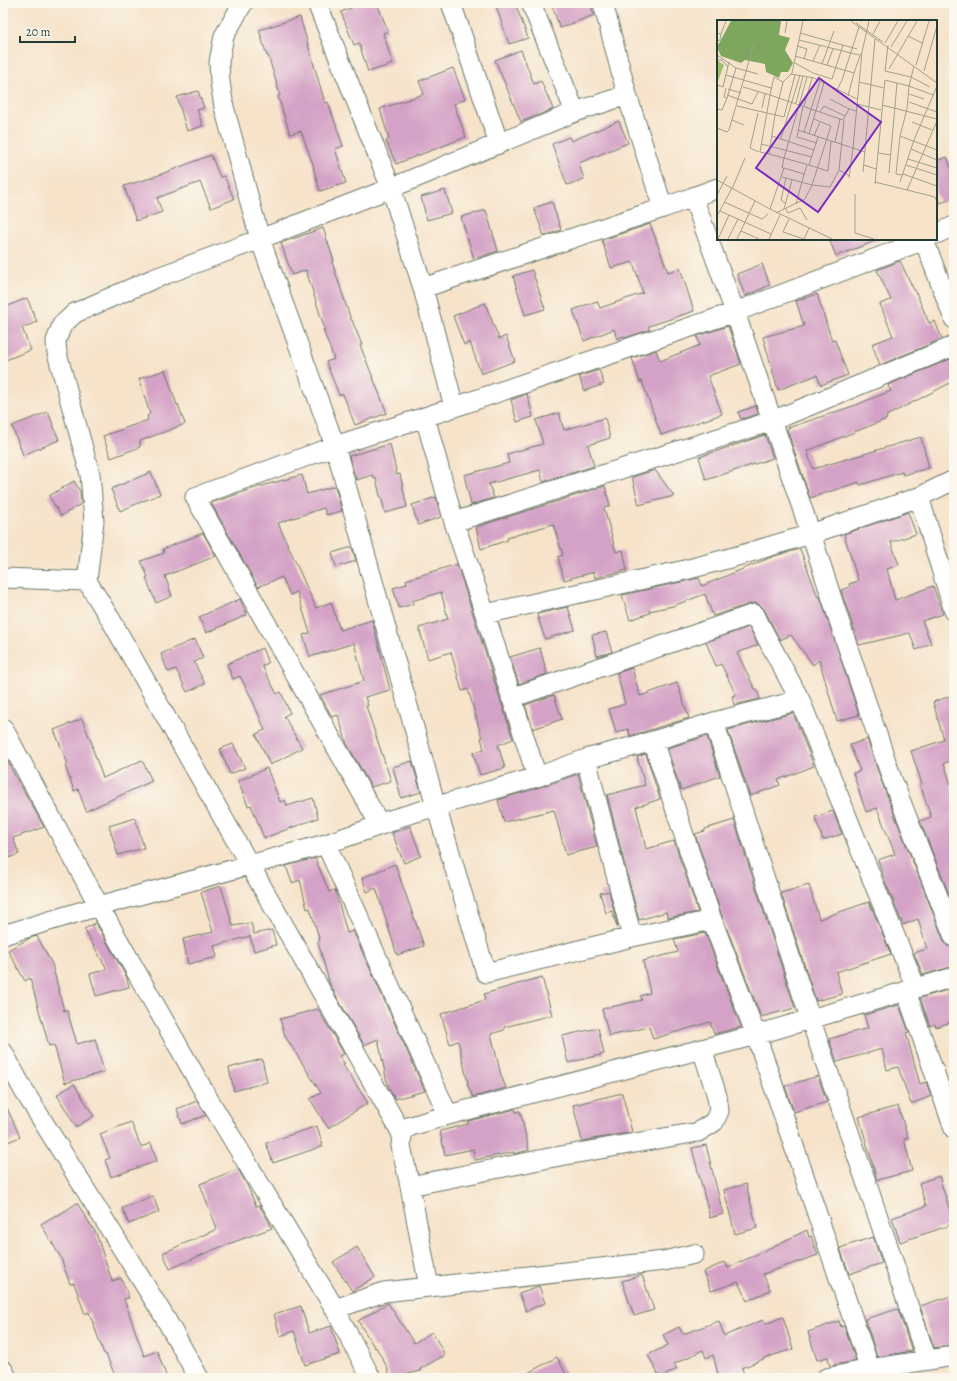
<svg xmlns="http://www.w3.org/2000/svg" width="957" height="1381" font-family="Alegreya,serif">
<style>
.building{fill:#d4a2c6}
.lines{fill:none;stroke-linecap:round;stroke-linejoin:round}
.minor-casing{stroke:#6a7768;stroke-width:21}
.minor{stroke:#fff;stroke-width:19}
.inset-road{fill:none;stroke:#a0a18e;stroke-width:1}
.view{fill:#7b2cbf;fill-opacity:0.15;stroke:#7b2cbf;stroke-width:2}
.inset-edge{fill:none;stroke:#1f3d34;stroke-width:2}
</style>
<rect width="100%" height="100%" fill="#fbf7ec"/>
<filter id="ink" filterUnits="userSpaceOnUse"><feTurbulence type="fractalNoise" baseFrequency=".025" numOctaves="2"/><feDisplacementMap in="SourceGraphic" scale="8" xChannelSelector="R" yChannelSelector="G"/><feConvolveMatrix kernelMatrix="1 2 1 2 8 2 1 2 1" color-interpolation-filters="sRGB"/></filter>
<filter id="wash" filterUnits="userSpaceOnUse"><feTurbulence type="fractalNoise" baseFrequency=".012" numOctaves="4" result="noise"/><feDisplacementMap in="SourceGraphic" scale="16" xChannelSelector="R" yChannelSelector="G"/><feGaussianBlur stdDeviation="0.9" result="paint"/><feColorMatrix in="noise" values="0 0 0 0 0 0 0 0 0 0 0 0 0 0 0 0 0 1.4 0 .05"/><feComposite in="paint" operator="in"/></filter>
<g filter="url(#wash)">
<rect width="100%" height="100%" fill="#f6e3ca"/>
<g id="blocks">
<path class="building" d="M363,3h14l11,28 -5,2 10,31 -25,8 -9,-29 -5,2 -13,-33z
M495,3h20l13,35 -19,6z
M551,3h39l4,12 -34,13z
M300,17l25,86 3,-1 15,44 -8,3 11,34 -26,8 -7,-24h1l-13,-36 -11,3 -12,-38 2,-1 -12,-40 -1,1 -8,-26z
M521,50l13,34 7,-3 12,28 -32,13 -26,-62z
M453,68l12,31 -11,5 12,33 -70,27 -10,-23 3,-2 -9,-30 44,-15 -5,-13z
M198,91l6,17 -7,2 6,16 -16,5 -10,-34z
M619,121l9,22 -49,20 5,16 -17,6 -15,-41 17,-7 2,4z
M211,155l9,22 4,-1 10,23 -23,9 -11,-26 -43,16 5,14 -26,9 -12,-35 27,-8z
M947,157l7,18v23l-14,5 -4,-9v-33z
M445,190l7,23 -25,7 -6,-23z
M552,202l9,28 -17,6 -10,-28z
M486,210l12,41 -24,8 -13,-42z
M650,224l18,48 12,-4 14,43 -45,15v4l-24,8 -1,-2 -7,3 -3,-10 -30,12 -11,-31 24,-9 3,7 43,-15 -10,-31 -22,6 -9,-28z
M323,228l11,33 -2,1 19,58h1l10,25h-2l27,68 -32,12 -12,-31 -4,1 -13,-33 8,-3 -11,-29h2l-19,-60 -14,5 -11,-32z
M829,239h48l1,1 -42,16z
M900,261l14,29h1l14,33 6,-2 7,18 -62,26 -8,-21 21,-8 -13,-32 11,-4 -14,-30z
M762,264l8,21 -25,11 -8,-22z
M532,270l13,39 -20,6 -12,-39z
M817,294l15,47 3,-1 13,35 -27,10 -4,-10 -39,15 -15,-53 41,-11 -8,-25z
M27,298l10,24 -15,6 9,22 -28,11v-53z
M485,303l14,36 7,-3 9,25 -34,13 -11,-32 -6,3 -11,-29z
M728,326l13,38 -33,12 14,38 -61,21 -19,-54 -2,1 -8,-24 24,-8 4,11 40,-16 -3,-9z
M950,359l4,10v12l-68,35 1,3 -80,32 6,18 108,-32 8,31 -26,7 -1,-3 -42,13 -1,-3 -49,16 -23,-69 1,-1 65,-22 38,-15 -3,-6z
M165,370l12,35 1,-1 7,20 -45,17v6l-29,11 -8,-22 45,-16 -1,-4 3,-2 -11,-35z
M599,370l5,14 -20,7 -5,-15z
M527,394l6,23 -16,5 -6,-22z
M756,406l2,8 -17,5 -3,-7z
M48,412l11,28 -36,15 -11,-29z
M559,413l5,17 41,-12 5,20 -22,7 6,21 -51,16 -3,-12 -51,14 5,14 -23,7 -7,-30 45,-12 -2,-9 36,-10 -7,-24z
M765,435l8,23 -67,22 -7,-23z
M390,444l7,31 3,-1 7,33 -22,6 -4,-17h-1l-4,-18 -2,1 -1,-4 -17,5 -7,-24z
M655,470l19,26 -35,9 -7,-28z
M151,472l9,22 -40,17 -9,-22z
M302,475l5,19 28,-8 7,25 -16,4 -2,-7 -46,15 38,85 15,-6 9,28 32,-10 18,70 -25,7 3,9h-2l25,75 -20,6 -24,-43 -9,-29 -6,2 -12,-22 44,-14 -10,-38 -44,14 -7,-22 7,-2 -13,-41 -7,3 -8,-18 -24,10 -47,-84 50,-17z
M74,481l6,10 1,13 -20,12 -12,-20z
M605,486l5,20 -6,2 12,44 7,-2 4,20 -32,8 -1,-6 -30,8 -6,-23 5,-2 -10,-31 -46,14 1,2 -27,9 -5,-22z
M436,497l5,20 -23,8 -6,-20z
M908,512l8,22 -25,8 8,23 -12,4 8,31 38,-14 10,28 -21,7 9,22 -15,7 -6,-17 -51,12 -18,-55 9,-3 -1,-3 9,-3 -14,-47z
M203,533l13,23 -51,20 7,20 -16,7 -10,-25 2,-1 -7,-16 23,-8 -1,-4z
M352,547l4,14 -20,6 -4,-14z
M800,549l18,48 2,-1 39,119 -22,6 -18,-61 -6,5 -22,-30 -11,5 -16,-31 -4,-4 -5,-2 -5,1 -37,12 -8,-22 -32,12 -24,5 1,2 -20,7 -8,-25 77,-17 3,8 72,-30z
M457,564l56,175 -15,6 7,23 -25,7 -7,-22 11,-4 -3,-11h1l-14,-49 -6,2 -11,-39 -23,7 -9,-31 29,-9 -7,-27 -29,9 1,3 -14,4 -6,-20 14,-4 -1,-4z
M240,599l7,16 -41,18 -7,-16z
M568,607l7,23 -30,9 -8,-25z
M749,627l9,18 -21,8 18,36h2l3,10 -26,6 -2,-9 4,-1 -15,-31 -5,2 -10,-24z
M606,632l6,20 -15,4 -5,-21z
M195,639l8,19 -9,4 11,22 -18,8 -11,-23 -8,3 -7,-18z
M262,648l6,15 -6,3 15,28 4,-2 9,21 -6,3 18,32 -32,17 -14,-31 9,-4 -13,-31 -12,-23 -7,3 -6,-15z
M540,648l7,26 -28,10 -9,-27z
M632,668l8,28 37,-13 12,35 -59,18 -2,-7 -12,4 -7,-24 16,-5 -8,-31z
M554,695l8,24 -29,10 -8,-24z
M954,695v65l-10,3 10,31v113l-34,-86 11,-4 -11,-33h2l-11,-33 33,-11 -11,-38z
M793,713l21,53 -36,14 2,5 -30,11 -22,-66z
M82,719l11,27 -1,1 11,31 39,-18 10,21 -66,30 -8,-22 -4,2 -9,-26 3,-1 -14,-34z
M707,736l13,40 -39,14 -14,-42z
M867,739l15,44 62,158 3,5 7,2v18l-31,9 -9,-22 13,-4 -9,-30 -15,6 -16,-39 -9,-26 17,-6 -18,-46 -11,4 -13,-39 7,-2 -10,-26z
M233,744l12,24 -15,6 -10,-25z
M3,751l15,31h1l25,45 -31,11 6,16 -16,6z
M646,754l14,45 -24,8 10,42 28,-8 24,71 -30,6 -2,-6 -27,8 -32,-125 38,-10 -8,-28z
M412,761l9,31 -20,6 -8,-31z
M267,768l13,34 5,-2 2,6 26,-8 5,20 -54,20 -13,-33 -3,1 -10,-25z
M578,774l19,73 -31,8 -12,-45 -50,12 -6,-22 42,-13z
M833,811l9,23 -19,6 -8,-23z
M135,818l9,30 -26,7 -9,-29z
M734,820l61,188 -34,9 -39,-101 -27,-82 10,-3v-2z
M410,826l11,30 -17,7 -12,-30z
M315,858l14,34 6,-2 12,43 6,-2 72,160 -30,8 -5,-8 -4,-13 -8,-39 -14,6 -34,-60 -12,-43 2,-1 -10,-33 -3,1 -7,-29 -8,3 -6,-17z
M395,864l29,82 -27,9 -21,-67 -9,4 -5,-14z
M809,885l10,34 50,-17 22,52 -55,18 6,22 -26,7 -35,-108z
M221,886l12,40 18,-3 3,11 18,-4 4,15 -22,6 -4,-15 -36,10 3,11 -29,7 -5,-25 30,-7 -12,-40z
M609,891l9,36h-1l-5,-16 -6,2 -6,-20z
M96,923l31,55 2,9 -33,9 -6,-22 17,-5 -23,-40z
M705,933l36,94 -27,7 -4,-12 -57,17 -4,-12 -40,9 -7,-27 40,-9 -2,-4 10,-3 -7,-32 35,-9 -4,-13z
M37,936l15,28 12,47 3,-1 10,34 18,-5 9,33 -39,11 -11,-38 -5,1 -19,-68 -5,3 -17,-31 22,-12z
M542,977l10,38 -48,12v3l-13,4 10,41 5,13 -33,9 -6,-14h1l-10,-42 -8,3 -9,-30 44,-14 -1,-6z
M954,988v33l-18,6 -1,-3 -5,2 -10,-28z
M899,1005l10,27 -3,1 14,51 6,-2 5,14 -20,8 -13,-37 -11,3 -5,-21 -45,13 -8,-23 39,-11 -4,-13z
M318,1009l26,45 -5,2 6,8 -2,1 25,38 -40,25 -18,-29 11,-6 -36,-57 -5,-17z
M598,1028l6,26 -36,9 -6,-27z
M262,1059l5,23 -33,9 -5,-23z
M818,1076l9,26 -33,10 -9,-26z
M74,1084l20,32 -18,11 -19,-32z
M622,1093l10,39 -50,9 -9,-36z
M3,1099l17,38 -17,7z
M197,1101l9,14 -24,9 -5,-15z
M898,1106l10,32 -4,1 8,32 -35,9 -18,-63z
M515,1109l1,3 4,-1 9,39 -15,4v-2l-39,8 -2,-11 -28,6 -5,-24 28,-7v-3z
M131,1122l10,25 10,-4 6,18 -46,16 -6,-17 5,-2 -10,-24z
M317,1126l6,20 -50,17 -7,-20z
M706,1145l17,69 -13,4 -18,-70z
M238,1169l9,16 9,21 3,-1 9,15 4,8 -57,21 -45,20 -7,-16 54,-24 -17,-45z
M939,1176l15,48 -54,18 -8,-24 34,-12 -7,-23z
M746,1184l11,44 -22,6 -11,-44z
M153,1196l6,16 -30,12 -7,-16z
M77,1203l19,30 16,48 9,-3 8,20 -5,1 20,57 13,-5 10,27h-51l-10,-24h-2l-15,-42 -4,2 -11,-31 -4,1 -9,-26 -20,-34 15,-9 1,1z
M807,1230l2,7 2,-1 7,19 -55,19 7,16 -23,11 -9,-19 -27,9 -8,-19 22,-10 3,6z
M873,1237l9,26 -33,11 -9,-26z
M357,1247l18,30 -23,14 -19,-29z
M642,1275l12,35 -20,6 -12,-35z
M539,1286l6,17 -19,8 -7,-18z
M954,1295v49l-20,4 -14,-42z
M388,1303l26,40 18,-11 13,23 -25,14 1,2 -31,7 -3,-11 -11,-20 -1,1 -17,-27z
M301,1306l8,27 22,-7 9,28 -35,11 -11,-34 -14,5 -6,-22z
M898,1309l14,42 -35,6 -12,-38z
M783,1317l10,32 -25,8 -26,11 3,10h-26l-6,-23 -7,3 -3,-8 -29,14 3,5 -17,9 -12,-23 20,-10 -5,-10 16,-8 4,7 36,-13 5,15 39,-16 2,4z
M839,1321l2,6 3,-1 12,35 -26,5 -2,-9 -11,3 -9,-28z
M557,1357l11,21h-49z"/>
</g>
</g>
<g filter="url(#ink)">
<use href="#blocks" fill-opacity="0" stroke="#6a7768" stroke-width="1"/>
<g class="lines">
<g class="minor-casing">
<path id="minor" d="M243,3l-19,33 -5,26 1,20 4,25 36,132 -107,40 -78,34 -13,12 -6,16 1,12 33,121 4,47 -7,60 24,39 291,514
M317,3l74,185 32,100
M451,3l48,141
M531,3l44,109
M603,3l24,92 36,113 30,-11 42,115 189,-72 30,79
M627,95l-52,17 -184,76 -131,51 75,207 101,360 50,167 146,-36 80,-17
M693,197l25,-9
M936,234l18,-8
M454,407l-31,-119 240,-80
M425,417l-90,29 -140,51 184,326 158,-46 49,-18 67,-18 61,-19 86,-22
M919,497l35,114
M454,522l318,-101 182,-75
M3,578l84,3
M485,614l200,-44 49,-13 77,-23 108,-37 35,-17
M511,698l243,-84 46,86 116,288
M714,722l96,296 117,342
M3,728l96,178 -96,29
M653,741l59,179 44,115 114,334
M586,759l46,178
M537,777l-52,-163 -31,-92 -29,-105 310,-105 76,222 36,111 45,134 62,158
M392,821l-66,23 122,271
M326,844l-227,62 107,189 129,214 36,69
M906,991l48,138
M3,1052l21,39 140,225 35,62
M410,1186l139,-28 149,-26 16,-10 5,-11 -2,-15 -15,-47
M429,1287l235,-26 30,-7
M335,1309l49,-17 45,-5 -19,-101 -9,-40 1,-12 6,-7 40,-12 308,-80 198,-58
M3,1370l4,8
M826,1378l44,-9 84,-13"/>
</g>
<use href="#minor" class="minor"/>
</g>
</g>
<g transform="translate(717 20)">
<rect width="220" height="220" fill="#f6e3ca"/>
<path d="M0,40l7,5 -6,16 -1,-1z" fill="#9dc06a"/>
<path d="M14,1h50l-2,14 11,3 -5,12 8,13 -5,9h-7l-2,6 -13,-6 -1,-8 -20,-4 -4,3 -20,-7 -4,-9z" fill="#7ea65e"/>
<path class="inset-road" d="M134,1l86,62M139,3l27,19M0,13l4,1 -1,6 -3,1M68,13l2,-12M83,13l57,16M4,14l5,-13M156,14l7,-13M191,16l14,7M82,20l60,15M168,23l13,-22M171,25l-3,26 26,6 19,10M80,26l10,3 -3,10M174,27l16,-26M0,35l19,13M78,36l59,17 7,-20M0,40h5l6,7M96,41l7,-16M76,42l20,11 19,6 11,-34M105,44l12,-33M110,45l6,-16M199,45l13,-44M172,49l28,-48M207,51l13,-45M74,54l23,4 43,21M9,55l45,13M90,57l-23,81 25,7 9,-28M142,62l25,6M0,65l6,2 6,-25M26,67l27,8 4,-18 9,5M9,68l-2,9 3,1 9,-30 22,6M11,69l13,4M120,70l5,-10 17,-53M192,74l15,5M10,75l25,9 6,-12M131,76l6,-23M113,79l19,10M192,82l28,10M79,83l7,-27M140,84l24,6M165,85l55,14M20,86l47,11 11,-42M86,86l-6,31 20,6M87,86l8,-28M45,88l3,-14M0,89l5,1 5,-12M103,92l4,-6 21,10M41,93l-8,35 9,4M70,98l13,-43M15,100l12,5M195,102l20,8M0,108l10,4 2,-2 25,-86M81,110l33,11 -3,30 -19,-6M87,112l16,-51M92,114l15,-51M55,116l42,14M97,116l6,-14M183,116l37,14M64,118l6,-20M113,121l5,1 5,-23M118,122l18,6 9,-96 7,-31M44,124l51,13M194,129l26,11M161,133l13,2M52,134l-9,-2 10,-57 73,25 6,-11 7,2M191,139l29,9M147,145l12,4M189,145l31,10M67,148l20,6 3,-9M122,150l11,6M146,152l12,-133M172,153l8,-90 12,3 5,-20M186,154l34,12M185,155l-6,-1 4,-38 7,-27 2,-23 24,9M65,157l30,8 19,-59 -17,-7M132,158l4,-30 12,4M0,160l53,29 14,-41h-2l2,-10 -15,-4 6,-39 8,-33 9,-9 11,-52M158,162l60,15 2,5M183,162l14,-42 23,-54M158,164l10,-104 12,3M15,169l13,-31M190,170l30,-69M138,174v39l19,6M0,175l10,-19M7,182l38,17 6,-5M68,183l-4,-3 5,-22M79,184l8,-30M53,189l62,30M67,189l8,-29M69,189l2,4 12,-5 7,12M3,191l51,23M59,193l29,-14 7,-14 18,2 9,-17 5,-50M0,196l15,-28M72,199l-6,13 21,7 5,-11M24,211l18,8M1,219l11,-24M11,219l10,-20M20,219l18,-38M52,219l11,-24"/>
<path class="view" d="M102,58l62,44 -63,90 -62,-44z"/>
<rect width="220" height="220" class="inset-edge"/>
</g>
<rect width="957" height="1381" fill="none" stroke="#fbf7ec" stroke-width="16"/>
<path d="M20 36v6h55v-6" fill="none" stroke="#1f3d34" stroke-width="2"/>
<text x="26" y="36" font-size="12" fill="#1f3d34" stroke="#fbf7ec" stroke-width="3" paint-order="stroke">20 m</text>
</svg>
